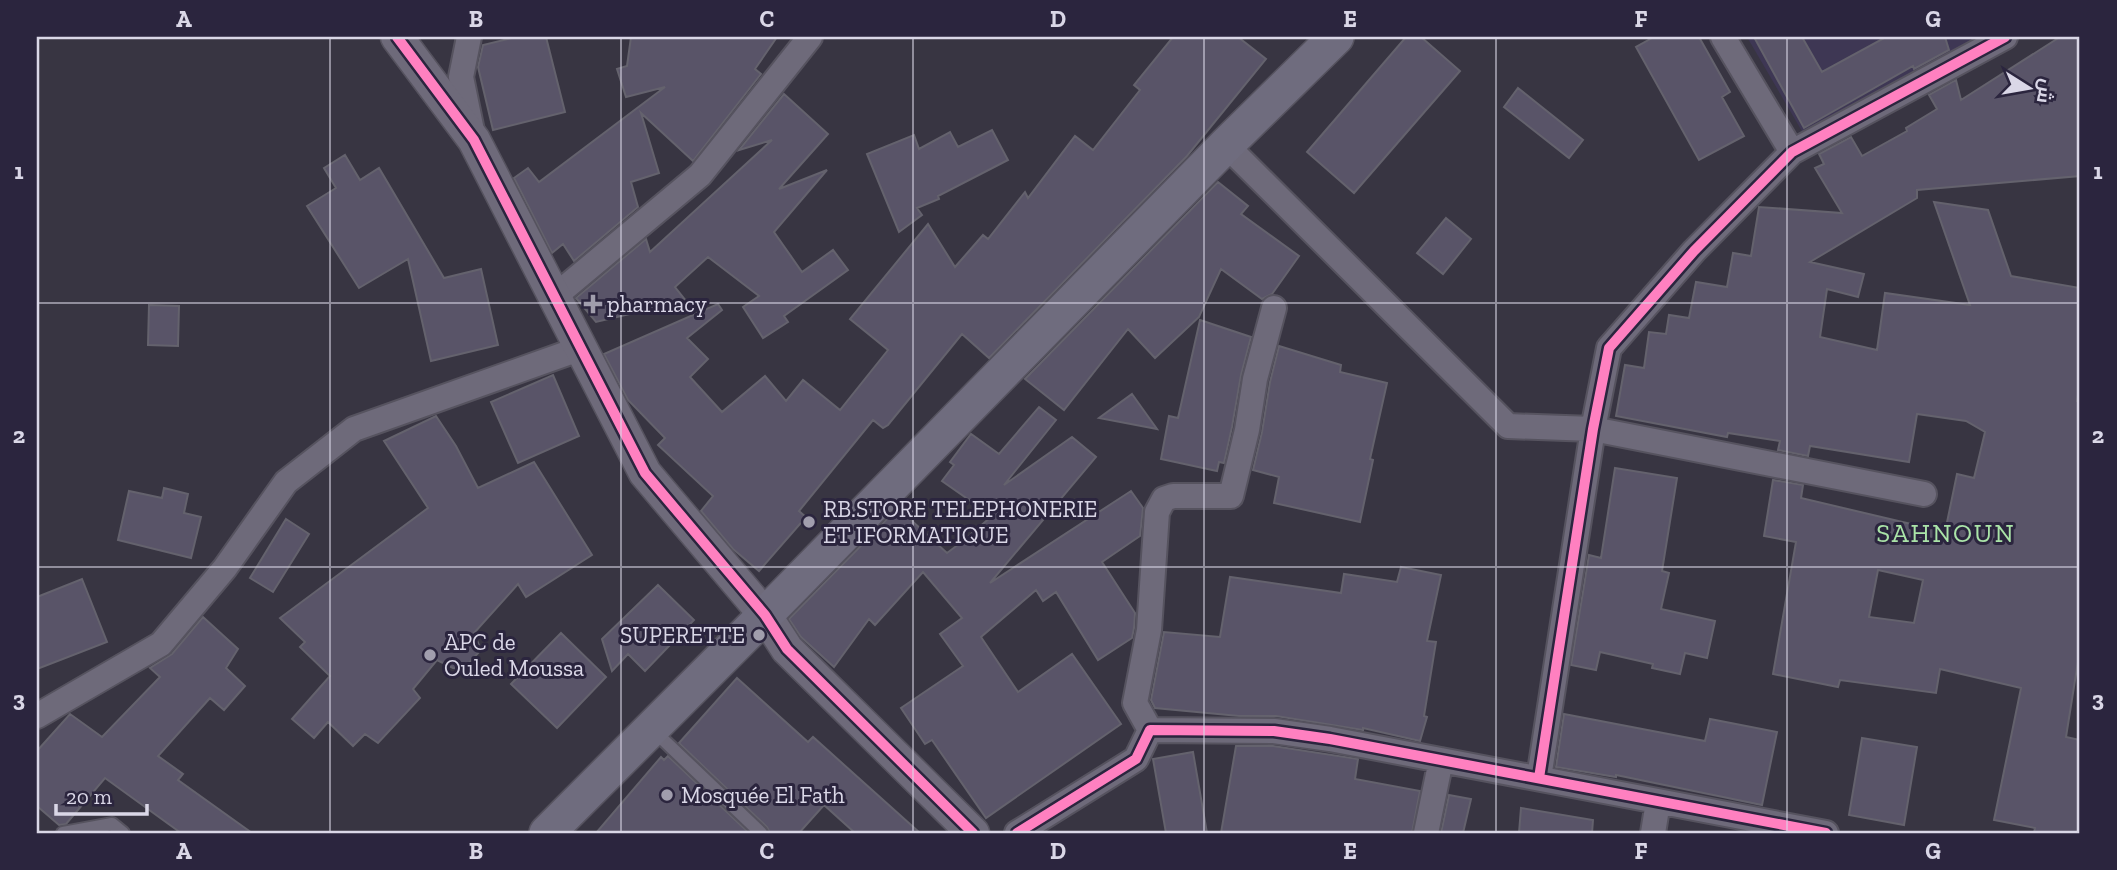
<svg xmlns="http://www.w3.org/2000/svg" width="2117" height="870" font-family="'Zilla Slab',Cairo,serif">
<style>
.built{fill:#3e3754}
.building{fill:#595468;stroke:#64626d;stroke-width:2;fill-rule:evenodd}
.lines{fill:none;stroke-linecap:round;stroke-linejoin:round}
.service-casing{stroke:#56535f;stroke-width:16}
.minor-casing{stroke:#56535f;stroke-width:28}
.tertiary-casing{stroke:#56535f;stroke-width:35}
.secondary-casing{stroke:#56535f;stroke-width:38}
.service{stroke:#6e6a7a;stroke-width:12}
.minor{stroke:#6e6a7a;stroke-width:24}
.tertiary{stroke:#6e6a7a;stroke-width:32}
.secondary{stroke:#6f6c7e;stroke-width:35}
.cycleway-casing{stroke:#2b253e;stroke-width:15}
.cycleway{stroke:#ff80c0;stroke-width:10}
.grid{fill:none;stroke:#dad7e7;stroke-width:2;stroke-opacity:0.55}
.poi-dot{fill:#a19ead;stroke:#2b253e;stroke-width:2.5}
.labels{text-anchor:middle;stroke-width:6;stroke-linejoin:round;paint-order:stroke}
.poi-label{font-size:23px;fill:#dad7e7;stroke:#2b253e;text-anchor:start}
.quarter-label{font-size:26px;letter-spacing:2px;fill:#aae4a8;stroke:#2b253e}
.neatline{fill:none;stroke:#dad7e7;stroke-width:2.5}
.grid-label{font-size:23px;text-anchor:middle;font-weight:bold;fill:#dad7e7}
</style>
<rect width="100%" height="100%" fill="#383542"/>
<path class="built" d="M1747,37h240l-184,96z"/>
<path class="building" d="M516,37h30l19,75 -72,18 -15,-63 5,-22z
M631,37h146l-22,32 6,5 -68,87 -52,-48 18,60 -28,9 7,25 -64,54 -11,-17 -11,9 -38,-75 14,-10 11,14 126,-95 -39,10 -9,-28 10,-3z
M1173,37h65l28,22 -79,97 -198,202 -27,-24 -74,91 -5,3 -10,-8 -74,91 7,6 -47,54 -26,-22 -32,-38 12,-15 -55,-51 7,-7 -37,-38 -24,-46 114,-50 4,6 -35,28 21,21 -18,18 32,35 43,-36 21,25 17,-21 37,30 48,-60 -38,-31 78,-95 27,43 28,-32 5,4 37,-47 3,6 47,-62 18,14 47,-60 -6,-5z
M1406,37h15l39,34 -106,122 -47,-41z
M1654,37h45l31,55 -8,5 22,39 -45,24 -63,-113z
M1754,37h48l20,35 64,-35h59l4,13 -35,19 -1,-3 -109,62z
M2060,37h20v139l-163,14v8l-107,64 54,12 -6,23 -31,-8 -7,48 57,13 8,-57 85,12 -36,-103 54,8 23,66 69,12v91l-3,22h3v248l-14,88 14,3v93h-46l1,-5 -41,-8 27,-132 -81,-19 -4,24 -96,-13 -2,7 -65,-13 23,-132 -32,-6 9,-56 30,5 -2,13 144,34 12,-58 17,4 11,-46 -19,-11 -49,-7 -8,48 -99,-16 -2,10 -30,-6 2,-9 -52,-8 -1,4 -111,-21 9,-51 19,3 5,-36 17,2 3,-19 20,3 7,-36 31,5 6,-34 18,3 8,-49 83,6 -27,-45 9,-4 -5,-10 32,-17 11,19 45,-25 -1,-3 31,-19 -8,-14 27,-15 5,20zM1878,570l45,10 -9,43 -45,-6z
M1518,88l65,52 -14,18 -65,-51z
M784,94l44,40 -49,55 48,-19 -53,62 28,40 31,-22 15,20 -64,46 4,6 -25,16 -20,-31 16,-11 -51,-39 -33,30 11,14 -90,21 -20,-24 70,-59 4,13 122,-112 -33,10z
M992,130l16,30 -70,36 1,3 -22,9 5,7 -23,17 -32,-78 47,-19 5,14 31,-17 8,15z
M345,155l15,25 19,-12 65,110 37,-9 17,76 -67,16 -23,-102 -49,29 -52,-82 29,-18 -12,-20z
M1218,182l30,24 -7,8 58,42 -27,38 -10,5 -41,-30 -22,48 -44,41 -27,-29 -64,81 -39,-31z
M1446,218l25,21 -28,35 -26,-21z
M149,305l30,1 -1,40 -30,-1z
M1200,320l51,17 -10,38 -9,52 -8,36 -5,-1 -2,9 -56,-12 8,-43 9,2z
M1279,346l62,19 -1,7 47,11 -17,76 3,1 -13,62 -86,-19 5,-26 -26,-7 9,-38 8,-50z
M553,375l26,61 -61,27 -27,-61z
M1132,394l25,35 -58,-11z
M1039,407l17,13 -52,65 68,-48 24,20 -106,126 141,-92 12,17 -3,28 -38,26 33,51 -1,15 -2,10 -34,22 -42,-68 -13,9 -7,-11 -55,47 37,55 54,-38 49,70 -135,94 -54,-78 -7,4 -24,-36 62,-42 -23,-32 22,-16 -39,-46 -48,53 -6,-6 -35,48 -33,-30 -12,-18 109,-111 49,45 16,-12 29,-25 -50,-35 12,-16 -4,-3 21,-28 28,20z
M436,416l20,30 22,42 56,-26 58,93 -66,42 -8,-13 -44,49 7,17 -18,19 -10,-1 -16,-8 -24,29 7,9 -42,45 -13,-9 -12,12 -25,-24 -14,16 -22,-19 38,-43 -30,-29 5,-5 -25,-24 148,-110 -44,-67z
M1615,468l62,10 -15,93 7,2 -8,36 54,12 -8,37 -22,-5 -5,21 -28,-6 1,-4 -53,-12 -4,18 -25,-5 18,-110 12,3z
M164,488l24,6 -4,19 17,4 -10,41 -73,-18 11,-49 33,7z
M286,519l23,15 -36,58 -23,-14z
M1401,567l40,8 -14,66 9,1 -12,74 3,1 -7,24 -57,-13v2l-87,-14h-37l-84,-8 -4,-8 13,-68 56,5 10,-60 111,16 3,-19 53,8z
M82,579l25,63 -70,27v-72z
M658,585l36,35 -49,51 -17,-17 -16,17 -10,-32z
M203,617l35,32 -12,19 19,18 -21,24 -14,-12 -52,58 25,18 -5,6 74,53h-71l-76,-55 -39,46 -7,1 -22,-19v-55l33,-37 32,23 58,-60 -10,-9 22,-14z
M561,633l45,44 -49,51 -46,-44z
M737,678l71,64 5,-5 107,96h-65l-31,-28 -25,28h-29l-3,-6 -88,-84z
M1564,714l141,27 5,-22 67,13 -15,73 -146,-30v2l-60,-10z
M1862,738l55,9 -13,78 -55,-10z
M1236,746h37l85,13 -3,20 65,12 -8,42h-191z
M1193,752l14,81h-41l-13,-74z
M668,756l81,77h-153l65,-76 3,3z
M1449,795l22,4 -8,34h-22z
M1521,808l72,12 -1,13h-73z"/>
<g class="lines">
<g class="service-casing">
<path id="service" d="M653,730l108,103
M63,833l49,-9 11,9"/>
</g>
<g class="minor-casing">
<path id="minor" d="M469,37l-8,40 12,59
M1723,37l69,115
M1226,145l282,281 85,3 331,65
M554,297l146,-122 110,-138
M37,716l124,-72 64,-76 61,-86 68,-53 225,-80
M1150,730l-15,-27 14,-73 8,-118 7,-13 9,-3h58l16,-66 8,-51 19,-71
M1539,778l54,-349 16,-81 85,-97 98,-99 213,-115
M1017,833l119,-74 14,-29 124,1 56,8 496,94
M1426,833l15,-73
M1653,833l5,-31"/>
</g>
<g class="tertiary-casing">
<path id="tertiary" d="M397,37l77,103 171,333 120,142 22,34 186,184"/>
</g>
<g class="secondary-casing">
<path id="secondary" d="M547,833l218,-218 461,-470 110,-108"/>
</g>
<use href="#service" class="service"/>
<use href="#minor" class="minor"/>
<use href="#tertiary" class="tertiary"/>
<use href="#secondary" class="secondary"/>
<g class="cycleway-casing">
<path id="cycleway" d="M397,37l77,103 171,333 120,142 22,34 186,184
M1539,778l54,-349 16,-81 85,-97 98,-99 213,-115
M1017,833l119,-74 14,-29 124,1 56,8 496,94"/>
</g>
<use href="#cycleway" class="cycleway"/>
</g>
<path class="grid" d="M330,37v796M621,37v796M913,37v796M1204,37v796M1496,37v796M1787,37v796M37,303h2043M37,567h2043"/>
<g class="poi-dot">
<path d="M589.5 293.5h7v7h7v7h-7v7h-7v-7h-7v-7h7z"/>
<circle cx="809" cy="522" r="7"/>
<circle cx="759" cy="635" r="7"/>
<circle cx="430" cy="655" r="7"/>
<circle cx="667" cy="795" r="7"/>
</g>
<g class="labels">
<g class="poi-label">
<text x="607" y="312">pharmacy</text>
<text x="823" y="517">RB.STORE TELEPHONERIE<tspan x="823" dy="26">ET IFORMATIQUE</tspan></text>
<text x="745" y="643" text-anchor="end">SUPERETTE</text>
<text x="444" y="650">APC de<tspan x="444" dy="26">Ouled Moussa</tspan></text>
<text x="681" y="803">Mosquée El Fath</text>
</g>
<g class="quarter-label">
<text x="1946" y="542">SAHNOUN</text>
</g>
</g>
<rect width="2117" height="870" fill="none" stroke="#2b253e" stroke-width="77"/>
<g transform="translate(2029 88) rotate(101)" stroke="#2b253e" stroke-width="5" paint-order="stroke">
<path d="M0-5L12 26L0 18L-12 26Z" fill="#dad7e7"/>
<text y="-10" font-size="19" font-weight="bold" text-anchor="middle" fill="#dad7e7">ش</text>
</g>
<path d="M56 804v10h91v-10" fill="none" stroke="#dad7e7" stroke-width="3.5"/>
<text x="66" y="804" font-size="21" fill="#dad7e7" stroke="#2b253e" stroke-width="5" paint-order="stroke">20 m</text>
<rect x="38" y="38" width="2040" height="794" class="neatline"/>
<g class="grid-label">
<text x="184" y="27">A</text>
<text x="476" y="27">B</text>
<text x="767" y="27">C</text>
<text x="1058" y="27">D</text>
<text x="1350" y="27">E</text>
<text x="1641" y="27">F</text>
<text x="1933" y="27">G</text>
<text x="19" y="179">1</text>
<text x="2098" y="179">1</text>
<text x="19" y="443">2</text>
<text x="2098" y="443">2</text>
<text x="19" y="707">3</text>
<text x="2098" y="707">3</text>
<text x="184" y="859">A</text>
<text x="476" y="859">B</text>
<text x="767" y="859">C</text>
<text x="1058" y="859">D</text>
<text x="1350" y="859">E</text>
<text x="1641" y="859">F</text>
<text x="1933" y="859">G</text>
</g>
</svg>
